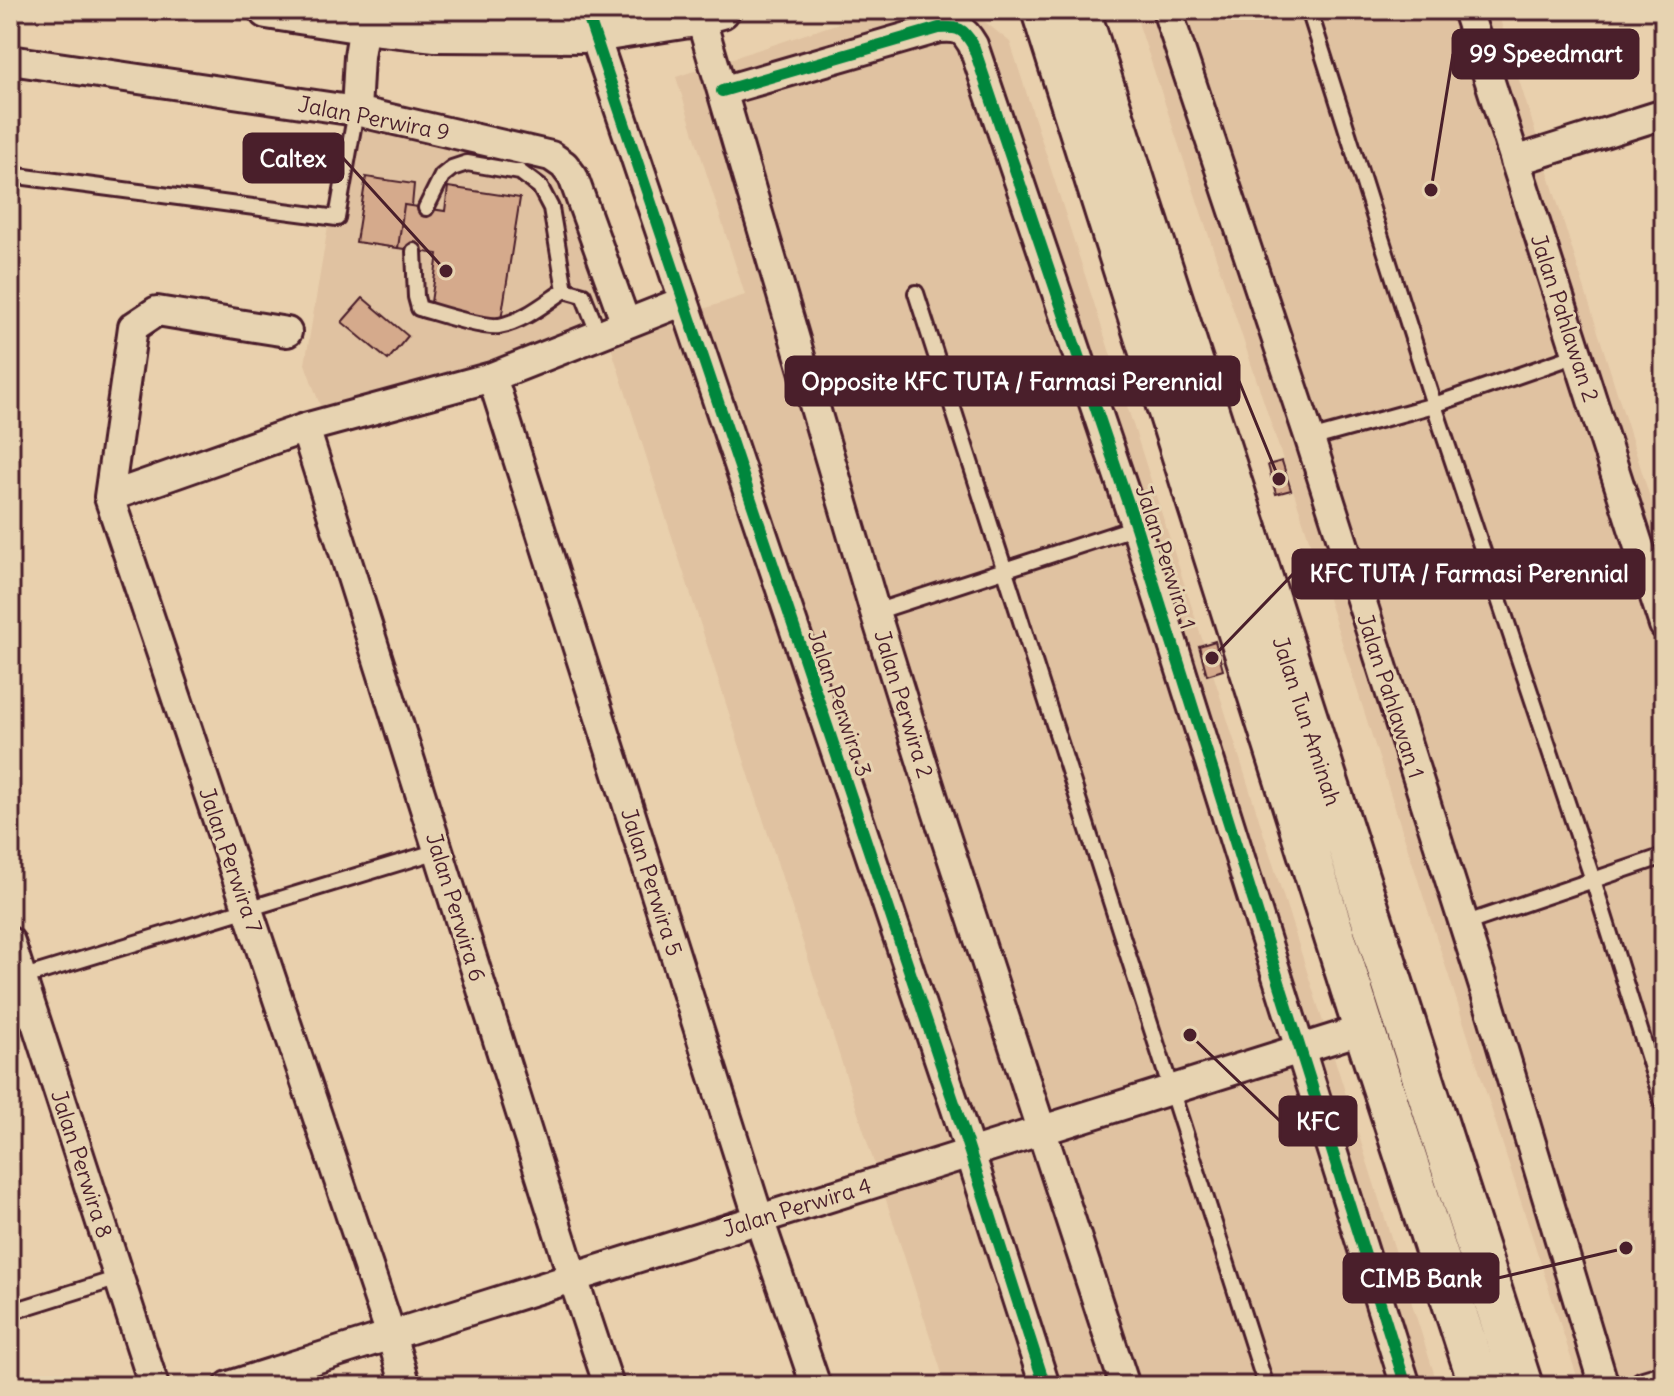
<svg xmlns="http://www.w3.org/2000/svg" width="1674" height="1396" font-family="Delius,sans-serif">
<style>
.built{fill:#e0c2a1}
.building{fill:#d5aa8c;stroke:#4a1f2b;stroke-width:2}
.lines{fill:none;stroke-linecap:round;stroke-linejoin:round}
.service-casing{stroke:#4a1f2b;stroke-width:20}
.minor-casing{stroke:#4a1f2b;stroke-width:34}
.tertiary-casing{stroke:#4a1f2b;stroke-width:42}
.secondary-casing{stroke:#4a1f2b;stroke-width:46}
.service{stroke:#e7d3b1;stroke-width:14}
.minor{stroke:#e7d3b1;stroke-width:28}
.tertiary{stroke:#e7d3b1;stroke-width:36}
.secondary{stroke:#e7d3b1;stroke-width:40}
.cycleway-casing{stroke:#e7d3b1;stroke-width:17}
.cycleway{stroke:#00873e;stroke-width:12}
.labels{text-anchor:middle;stroke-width:6;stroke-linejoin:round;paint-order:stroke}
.street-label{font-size:22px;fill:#4a1f2b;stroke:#e7d3b1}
.leader{fill:none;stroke:#4a1f2b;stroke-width:3}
.callout-dot{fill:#4a1f2b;stroke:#e7d3b1;stroke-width:3}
.callout{fill:#4a1f2b;stroke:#4a1f2b;stroke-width:3}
.callout-label{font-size:24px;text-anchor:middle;font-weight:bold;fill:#fff}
</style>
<rect width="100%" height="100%" fill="#e9d0ad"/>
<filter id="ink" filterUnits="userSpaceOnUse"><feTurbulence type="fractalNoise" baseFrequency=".0125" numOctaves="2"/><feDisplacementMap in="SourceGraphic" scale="16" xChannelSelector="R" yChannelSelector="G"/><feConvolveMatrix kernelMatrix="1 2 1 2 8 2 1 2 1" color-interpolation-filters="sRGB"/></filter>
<g filter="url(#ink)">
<path class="built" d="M878,10h92l40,32 193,600 235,744h-492l-337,-1045 136,-46 -69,-218z
M1134,10h363l167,532v844h-84l-282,-881z
M346,118l198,47 15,9 51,143 -127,45 -162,46 -16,-44z"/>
<path class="building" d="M366,177l48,7 -2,22 -8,-1 -6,43 -42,-6z
M448,187l72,11 -19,122 -71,-11 8,-55 -40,-6 6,-43 41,6z
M363,298l45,38 -20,24 -46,-38z
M1282,461l9,29 -15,4 -8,-29z
M1215,641l8,29 -16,5 -8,-29z"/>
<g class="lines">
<g class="service-casing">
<path id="service" d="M1309,10l125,395 159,475 71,227
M10,175l327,43 19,-107
M426,208l16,-32 10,-8 15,-5 53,9 20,15 11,21 14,82
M414,251l2,46 3,11c18,5 62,20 80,18 25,-5 45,-22 66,-36l18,5 16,40
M916,293l350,1093
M1310,439l124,-34 143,-50
M875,612l261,-85
M1464,924l200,-68
M21,978l417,-127
M10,1022l23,-7
M10,1312l109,-34"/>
</g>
<g class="minor-casing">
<path id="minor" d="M586,10l370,1099 89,277
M1167,10l143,429 175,551 119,396
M1467,10l197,615
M700,16l175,596 62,199 188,575
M10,60l346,51 195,45 13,9 9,12 53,147
M722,91l217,-63c20,-1 24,0 34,17l163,482 270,859
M356,111l3,-55 5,-31
M1515,161l149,-47
M287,332l-130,-21 -24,16 -24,170 282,838 15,51
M492,377l267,842 57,167
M305,428l268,850 36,108
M109,497l196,-69 187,-51 192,-76
M10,942l144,444
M229,1386l1135,-357
M1644,1386l20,-6"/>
</g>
<g class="tertiary-casing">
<path id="tertiary" d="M267,10l97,15 72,8 158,1 95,-15 32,-9"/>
</g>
<g class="secondary-casing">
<path id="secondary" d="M1042,10l322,1019 116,357
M1079,10l443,1376"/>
</g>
<use href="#service" class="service"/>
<use href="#minor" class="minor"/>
<use href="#tertiary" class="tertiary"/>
<use href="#secondary" class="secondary"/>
<g class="cycleway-casing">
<path id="cycleway" d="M586,10l370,1099 89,277
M722,91l217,-63c20,-1 24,0 34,17l163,482 270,859"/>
</g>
<use href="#cycleway" class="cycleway"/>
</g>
</g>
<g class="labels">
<g class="street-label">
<text transform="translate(374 118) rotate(11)" y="8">Jalan Perwira 9</text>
<text transform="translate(1565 318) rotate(72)" y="8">Jalan Pahlawan 2</text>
<text transform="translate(1166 557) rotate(72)" y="8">Jalan Perwira 1</text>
<text transform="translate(1391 696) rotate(72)" y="8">Jalan Pahlawan 1</text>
<text transform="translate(840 703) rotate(71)" y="8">Jalan Perwira 3</text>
<text transform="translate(904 704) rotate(73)" y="8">Jalan Perwira 2</text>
<text transform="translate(1307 721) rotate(72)" y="8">Jalan Tun Aminah</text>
<text transform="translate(231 860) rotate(71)" y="8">Jalan Perwira 7</text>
<text transform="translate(652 882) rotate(72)" y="8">Jalan Perwira 5</text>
<text transform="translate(456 907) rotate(73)" y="8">Jalan Perwira 6</text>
<text transform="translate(82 1164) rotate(72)" y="8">Jalan Perwira 8</text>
<text transform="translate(797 1207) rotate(-17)" y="8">Jalan Perwira 4</text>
</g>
</g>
<path class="leader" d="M1431 190L1453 54M446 271L343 158M1279 479L1239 381M1212 658L1293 574M1190 1035L1280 1121M1626 1248L1498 1278"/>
<g class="callout-dot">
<circle cx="1431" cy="190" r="8"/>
<circle cx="446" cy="271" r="8"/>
<circle cx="1279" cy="479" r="8"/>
<circle cx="1212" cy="658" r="8"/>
<circle cx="1190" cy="1035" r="8"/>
<circle cx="1626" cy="1248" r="8"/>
</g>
<g class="callout">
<rect x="1453" y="30" width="185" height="48" rx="8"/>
<rect x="244" y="134" width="99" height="48" rx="8"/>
<rect x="786" y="357" width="453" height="48" rx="8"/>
<rect x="1293" y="550" width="351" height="48" rx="8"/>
<rect x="1280" y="1097" width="76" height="48" rx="8"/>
<rect x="1344" y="1254" width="154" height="48" rx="8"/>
</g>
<g class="callout-label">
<text x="1546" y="62">99 Speedmart</text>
<text x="293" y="167">Caltex</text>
<text x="1012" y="390">Opposite KFC TUTA / Farmasi Perennial</text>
<text x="1469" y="582">KFC TUTA / Farmasi Perennial</text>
<text x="1318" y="1130">KFC</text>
<text x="1421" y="1287">CIMB Bank</text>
</g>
<rect width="1674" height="1396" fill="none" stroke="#e7d3b1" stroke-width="40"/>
<rect x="20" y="20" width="1634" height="1356" fill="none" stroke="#4a1f2b" stroke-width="3" filter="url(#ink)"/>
</svg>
